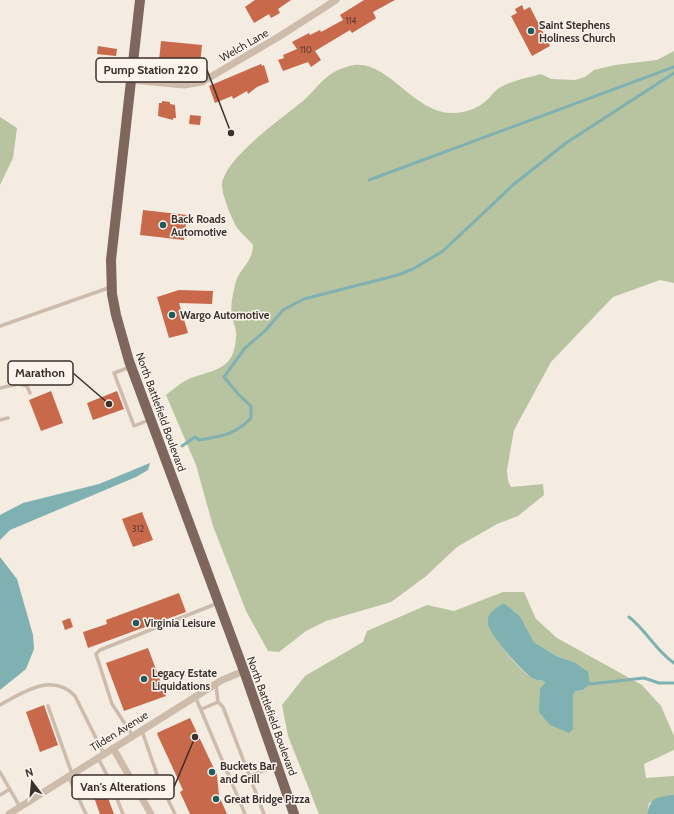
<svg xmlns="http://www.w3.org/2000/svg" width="674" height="814" font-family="Cabin,sans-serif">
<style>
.green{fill:#b8c4a0;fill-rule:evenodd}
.water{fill:#7fb0b2}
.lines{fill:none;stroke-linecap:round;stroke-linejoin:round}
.stream{stroke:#7fb0b2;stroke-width:3}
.building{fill:#c8694b}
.lane{stroke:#cdbbac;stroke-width:3.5}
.street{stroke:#cdbbac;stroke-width:7}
.primary{stroke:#7d675c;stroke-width:10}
.poi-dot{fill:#1f5a5e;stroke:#fbf5ee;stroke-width:1.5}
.labels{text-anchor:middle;stroke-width:3;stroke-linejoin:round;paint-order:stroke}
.number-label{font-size:9px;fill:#5e3e33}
.poi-label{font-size:11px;font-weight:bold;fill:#3b302b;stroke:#fbf5ee;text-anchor:start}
.street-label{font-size:11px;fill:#3b302b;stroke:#fbf5ee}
.leader{fill:none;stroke:#3b302b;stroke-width:1.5}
.callout-dot{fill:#3b302b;stroke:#fbf5ee;stroke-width:1.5}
.callout{fill:#fbf5ee;stroke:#3b302b;stroke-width:1.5}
.callout-label{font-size:12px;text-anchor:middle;font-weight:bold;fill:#3b302b}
</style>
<rect width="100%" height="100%" fill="#f4ebe1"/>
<path class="green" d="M674,51v232l-14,-3 -47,17 -62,65 -37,68 -7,40 1,11 3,6 32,-3 1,11 -26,21 -21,8 -40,23 -32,30 -34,25 -65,19 -20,10 -27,21 -11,-1 -22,-40 -33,-85 -17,-61 -30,-70c5,-4 11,-9 17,-13 26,-14 51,-7 53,-45 1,-8 -3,-14 -4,-21 -2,-9 1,-22 3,-31 3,-16 18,-22 18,-40 -5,-6 -10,-10 -15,-16 -5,-7 -17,-36 -16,-45 3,-26 60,-66 81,-83 10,-9 19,-22 31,-29 5,-3 15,-6 20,-7 36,-4 61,51 101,48 14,-1 26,-6 35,-16 3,-4 7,-8 11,-10 12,-7 27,-9 40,-13l10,5 24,1 10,-3 9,-7 21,-5 42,-5z
M0,117l17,11 -4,30 -13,27z
M503,592h21l12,27 21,19 85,47 19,21 13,30v14l-30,14 2,14 28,-2v19l-25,8 -2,11h-328l-31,-78 -6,-31 23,-29 58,-34 4,-11 60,-26 27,6zM504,603l16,13 14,26 22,14 18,6 9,28 -7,1 -3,4v34l-30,-41 2,-5 -1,-2c-4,-1 -9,-1 -12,-3 -15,-10 -37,-38 -44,-54z"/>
<path class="water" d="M150,463l-2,7 -12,7 -126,53 -10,10v-25l23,-12 76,-19z
M0,557l17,22 16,56 1,14 -8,20 -26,21z
M504,603l16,13 14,26 22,14 18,6 14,10 2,12 -7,6 -7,1 -3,4v34l-4,4 -19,-8 -11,-13 1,-23 5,-6 -1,-2c-4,-1 -9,-1 -12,-3 -10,-7 -42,-42 -44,-54 -2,-11 8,-16 16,-21z
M672,795h2v19h-27c4,-17 9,-16 25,-19z"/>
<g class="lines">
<path class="stream" d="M369,180l305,-113
M182,446l13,-9 4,3c22,-4 36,-5 52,-22v-12l-12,-11 -15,-18 21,-29 20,-17 18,-21 21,-11 94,-24 15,-6 30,-18 70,-66 53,-42 108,-70
M629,617c17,13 27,34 45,46
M590,684l54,-6 15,5h15"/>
</g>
<path class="building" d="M255,0h36l-13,9 2,4 -9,5 -2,-4 -15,9 -9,-16z
M364,0h31l-22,12 3,6 -1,1 -23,14 -2,-3 -35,21 6,9 -10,7 -3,-5 -25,9 -5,-11 6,-2 -1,-3 14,-6 -5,-7 17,-9 1,2 10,-5 1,2 22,-12 -3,-5z
M522,5l2,5 6,-3 20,39 -18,10 -21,-40 6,-3 -2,-4z
M161,41l41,4 -3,28 -41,-2z
M98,46l19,3 -1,7 -19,-2z
M261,64l1,2 2,-1 5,17 -12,5 -9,7 -1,-3 -14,8 -1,-3 -17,7 -6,-17z
M162,101l8,1v2l5,1 1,13h-3v2l-15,-4 1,-13h3z
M190,115l11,1 -1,9 -11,-1z
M143,210l44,5 -3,25 -44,-5z
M179,290l34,1 -1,13 -33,-1 9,30 -19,5 -12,-41z
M51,391l12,32 -22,8 -12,-31z
M117,391l7,18 -31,11 -6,-17z
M142,512l11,28 -20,7 -11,-28z
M179,593l7,19 -98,36 -5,-16 24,-8 -1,-4z
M70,618l3,9 -8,3 -3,-9z
M148,648l18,48 -42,15 -18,-48z
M44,705l14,40 -18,7 -14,-40z
M190,718l27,57 2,21 8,18h-37l-10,-22 3,-2 -25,-54 -1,-3z
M103,785l11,29h-14l-9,-25z"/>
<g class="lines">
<path class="lane" d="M0,326l111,-39
M130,367l-16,6 20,53 15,-6
M0,388l18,-4 9,2 3,7
M0,420l8,-2
M216,684l2,18
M195,696l50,118
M0,705c23,-13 53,-33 75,-9l29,58
M48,706l24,68
M202,709l16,-7 5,5 41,107
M133,736l-21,-32 -16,-50 4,-4 118,-47
M98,758l11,21 14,35
M0,772l20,35
M68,776l18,38
M249,776l27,-10
M160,783l15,31
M0,795l10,-6
M141,796l19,-13 -18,-52"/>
<path class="street" d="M131,80l53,5 18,-3 78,-46 56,-36
M113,748l38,66
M9,814l213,-134 22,-9"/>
<path class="primary" d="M140,0l-29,260 1,34 4,21 13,46 115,310 50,143"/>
</g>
<g class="poi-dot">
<circle cx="531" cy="31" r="4"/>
<circle cx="163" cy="225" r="4"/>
<circle cx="172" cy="315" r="4"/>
<circle cx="136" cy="623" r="4"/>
<circle cx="144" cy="679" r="4"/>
<circle cx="212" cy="772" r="4"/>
<circle cx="216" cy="799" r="4"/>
</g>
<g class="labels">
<g class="number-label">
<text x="351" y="24">114</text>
<text x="306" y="53">110</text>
<text x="138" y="532">312</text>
</g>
<g class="poi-label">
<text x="539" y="29">Saint Stephens<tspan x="539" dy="13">Holiness Church</tspan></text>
<text x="171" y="223">Back Roads<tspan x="171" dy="13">Automotive</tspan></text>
<text x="180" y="319">Wargo Automotive</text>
<text x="144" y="627">Virginia Leisure</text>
<text x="152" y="677">Legacy Estate<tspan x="152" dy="13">Liquidations</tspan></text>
<text x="220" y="770">Buckets Bar<tspan x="220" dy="13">and Grill</tspan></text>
<text x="224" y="803">Great Bridge Pizza</text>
</g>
<g class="street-label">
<text transform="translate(244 45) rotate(-30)" y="4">Welch Lane</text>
<text transform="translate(161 412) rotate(70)" y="4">North Battlefield Boulevard</text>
<text transform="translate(272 716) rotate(70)" y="4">North Battlefield Boulevard</text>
<text transform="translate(119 731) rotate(-32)" y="4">Tilden Avenue</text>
</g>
</g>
<path class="leader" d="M231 133L207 70M109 404L73 373M195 737L174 787"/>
<g class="callout-dot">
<circle cx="231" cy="133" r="4"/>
<circle cx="109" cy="404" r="4"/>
<circle cx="195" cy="737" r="4"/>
</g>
<g class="callout">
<rect x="96" y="58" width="111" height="24" rx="4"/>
<rect x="8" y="361" width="65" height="24" rx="4"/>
<rect x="72" y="775" width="102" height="24" rx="4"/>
</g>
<g class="callout-label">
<text x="151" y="74">Pump Station 220</text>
<text x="40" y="377">Marathon</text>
<text x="123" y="791">Van's Alterations</text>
</g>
<g transform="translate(32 782) rotate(344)" stroke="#fbf5ee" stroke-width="3" paint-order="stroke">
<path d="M0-3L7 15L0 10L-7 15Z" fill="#3b302b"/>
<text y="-6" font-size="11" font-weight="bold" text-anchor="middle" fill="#3b302b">N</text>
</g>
</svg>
